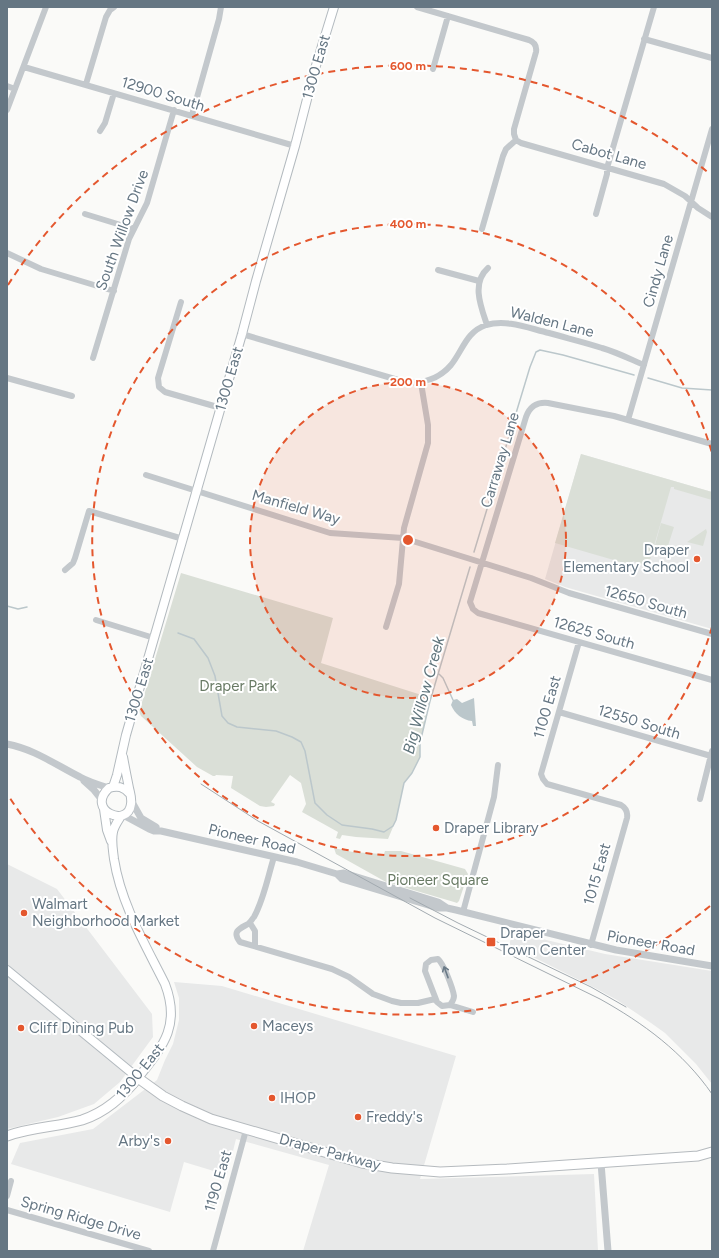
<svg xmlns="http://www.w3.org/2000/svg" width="719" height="1258" font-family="Figtree,sans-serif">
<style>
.built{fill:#e8e9e9}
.green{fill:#dadfd7}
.water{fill:#bbc7cb}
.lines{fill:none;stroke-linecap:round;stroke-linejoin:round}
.stream{stroke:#bbc7cb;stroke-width:1.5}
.secondary-casing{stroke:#b3babf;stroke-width:10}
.primary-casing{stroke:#b5babe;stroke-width:11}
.minor{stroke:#c3c8cc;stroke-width:6}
.tertiary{stroke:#c3c8cc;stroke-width:7}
.secondary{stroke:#fff;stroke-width:8}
.primary{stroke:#fff;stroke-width:9}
.tram{stroke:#a2aab0;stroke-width:1}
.oneway{stroke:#6a7a87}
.ring{fill:none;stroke:#e4572e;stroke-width:2;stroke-dasharray:7 5}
.poi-dot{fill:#e4572e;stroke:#fff;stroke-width:1.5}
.labels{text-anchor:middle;stroke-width:4;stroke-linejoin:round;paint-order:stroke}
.street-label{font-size:15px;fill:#657683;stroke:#fff}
.poi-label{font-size:15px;fill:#657683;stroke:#fff;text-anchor:start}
.park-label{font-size:15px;fill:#687a64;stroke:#fff}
.water-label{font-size:16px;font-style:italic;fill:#60757c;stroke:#fff}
.centre{fill:#e4572e;stroke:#fff;stroke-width:2}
.ring-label{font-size:12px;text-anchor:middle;font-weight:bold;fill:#e4572e;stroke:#fff;stroke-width:4;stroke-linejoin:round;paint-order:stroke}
</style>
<rect width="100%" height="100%" fill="#fafaf8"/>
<path class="built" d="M581,454l131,38v137l-147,-42 -20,-8z
M7,864l50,25 95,125 1,23 -33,45 -26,22 -36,13 -51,12z
M513,932l92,22 107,17v113l-16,-20 -31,-31 -14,-10 -34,-23 -22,-12 -86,-43z
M174,982l48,4 234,70 -36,123 174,-5 4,77h-295l26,-86 -93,-26 -9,36 -43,-13 -14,50 -159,-48 9,-21 73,-14 64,-49 8,-20 8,-16 6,-24v-22z"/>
<path class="green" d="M581,454l131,38v8l-38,-11v-2h-3l-23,80 -15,-6 -2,4 -76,-22z
M661,523l13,4 -8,25 -12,-3z
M706,529l1,3 -4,14 -16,-4z
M181,573l152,45 -12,45 110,35 -11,45v14l-8,16 -8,10 -8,37 -8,19 -32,-2 -14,-2 -2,4 -4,-1 2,-6 -36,-20 4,-8 -5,-21 -11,-8 -19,27 4,2 -1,2 -8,1 -6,-1 -29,-18 2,-12 -17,-1 -1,1h-2l-16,-9 -56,-51 -2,-4z
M334,848l19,4 29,2h2l1,-3h16l64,18 3,5 -9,27 -2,2 -3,-1 -68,-20 -50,-28z
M210,1189l8,3 -4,15 -8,-2z"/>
<path class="water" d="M474,698l2,28h-3l-1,-5c-10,-1 -17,-7 -21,-16l2,-5 4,-1 5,4z"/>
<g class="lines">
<path class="stream" d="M648,378l34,10 30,2
M474,552l56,-185 6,-15 4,-2 23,5 71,20
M7,606l11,3 9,-2
M178,633l16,6 14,19 7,18 7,40 6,7 9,4 39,4 16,6 9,5 4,9 10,52 12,12 15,10 30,4 12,3 9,-6 3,-6 8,-37 8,-10 8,-16v-14l10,-42 40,-134
M439,674l4,4 10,22"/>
<g class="secondary-casing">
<path id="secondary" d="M123,757c2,11 4,21 6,31 1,5 3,10 2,16 -3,25 -46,6 -22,-16 9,-3 15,-1 21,6
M113,787l4,-12 9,-40 116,-401 14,-53 39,-135 19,-74 20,-65
M104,809l3,21 4,11
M7,970l131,108c25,-32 43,-52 27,-94 -20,-40 -44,-80 -51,-125 -1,-9 -3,-18 -1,-27 1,-6 5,-11 8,-16"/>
</g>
<g class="primary-casing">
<path id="primary" d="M7,1136c24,-9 51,-9 75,-16 24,-8 40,-23 56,-42l25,18 19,10 29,13 151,44 30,5 48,4 67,-3 191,-13 14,-4"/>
</g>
<path class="minor" d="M417,7l112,33c5,2 8,6 7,12l-22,77v5l2,6
M644,39l68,19
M24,67l271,79
M433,69l15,-53
M86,84l20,-67 4,-7 4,-3
M7,86l8,3
M7,110l39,-103
M192,115l27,-96 2,-12
M100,131l5,-8 9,-30
M516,140l5,3 143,41 21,12 13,12 14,9
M85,214l49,15
M596,214l11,-40v-6l47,-161
M482,229l21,-73 3,-7 10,-9
M7,253l34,16 73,22
M438,270l41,11
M181,302l-23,76 1,9 6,5 56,16
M487,325c-6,-18 -16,-42 1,-57
M242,334l163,48c17,2 34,-3 46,-17 12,-15 15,-33 35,-40 21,-6 42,3 63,8 17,5 35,9 53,15 14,4 28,11 42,17
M93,358l36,-119 18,-36 27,-93
M7,378l65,18
M628,420l84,-291
M712,444l-98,-28 -66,-13c-11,-1 -18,3 -22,14l-56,185 3,7 5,4 234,67
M146,475l184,58 73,5 128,40 38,15 143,41
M65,570l8,-7 2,-5 14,-47 94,28
M96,620l58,18
M386,627l13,-43 5,-56 24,-85v-18l-7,-42
M579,642l-38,132 2,5 4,5 74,21c5,3 7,7 6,13l-36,127
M559,712l152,44
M700,799l12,-48
M274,857c-6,19 -10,42 -20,60 -2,2 -3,5 -6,7 -7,4 -17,7 -8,18l92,27 17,8 24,17 19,7 9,2h17l17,-4
M463,912l31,-115 4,-32
M250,923l5,8v15
M450,1005c2,-3 4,-5 4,-9 -1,-7 -10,-32 -16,-37l-7,1 -5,4 -1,7 12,31 5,4 8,-1 23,7
M7,1196l4,-15
M7,1210l142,41
M213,1251l33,-121"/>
<path class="tertiary" d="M7,744c27,5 49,21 73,33 9,5 19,8 29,11
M84,781l10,9 8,10
M132,802l9,16 15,9
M123,815l26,14 5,2h7l136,31 40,12 5,5 96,29h9
M337,874l7,-1 94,29 9,6 9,2 160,40 96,16
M601,1163l7,88"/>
<use href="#secondary" class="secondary"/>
<use href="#primary" class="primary"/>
<path class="tram" d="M201,784l57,37 177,97 165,81c43,24 83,53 112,95
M410,898l48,25 133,64 35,20"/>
</g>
<defs><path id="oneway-shaft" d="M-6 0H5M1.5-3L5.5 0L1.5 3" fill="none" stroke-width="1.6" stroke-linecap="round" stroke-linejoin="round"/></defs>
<use class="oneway" href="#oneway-shaft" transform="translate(446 972) rotate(-110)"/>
<circle cx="408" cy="540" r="158" fill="#e4572e" fill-opacity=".12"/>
<g class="ring">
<circle cx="408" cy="540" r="158"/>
<path d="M712 627A316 316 0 1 1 712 453"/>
<path d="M710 906A474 474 0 0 1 8 795M8 285A474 474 0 0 1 710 174"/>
</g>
<g class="poi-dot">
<circle cx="697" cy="559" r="4"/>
<circle cx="436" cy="828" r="4"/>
<circle cx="24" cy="913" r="4"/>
<rect x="486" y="937" width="10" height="10" rx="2"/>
<circle cx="254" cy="1026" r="4"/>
<circle cx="21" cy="1028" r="4"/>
<circle cx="272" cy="1098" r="4"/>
<circle cx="358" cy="1117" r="4"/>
<circle cx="168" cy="1141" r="4"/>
</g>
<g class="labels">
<g class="street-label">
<text transform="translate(316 67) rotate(-74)" y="5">1300 East</text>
<text transform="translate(163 94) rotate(17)" y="5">12900 South</text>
<text transform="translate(609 154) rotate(16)" y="5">Cabot Lane</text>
<text transform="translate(122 230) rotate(-70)" y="5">South Willow Drive</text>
<text transform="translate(658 271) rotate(-74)" y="5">Cindy Lane</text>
<text transform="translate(552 322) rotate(14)" y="5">Walden Lane</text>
<text transform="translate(229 379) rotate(-74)" y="5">1300 East</text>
<text transform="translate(500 460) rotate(-73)" y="5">Carraway Lane</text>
<text transform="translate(296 507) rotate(16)" y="5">Manfield Way</text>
<text transform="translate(646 602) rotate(16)" y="5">12650 South</text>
<text transform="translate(594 633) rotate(16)" y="5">12625 South</text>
<text transform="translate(139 690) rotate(-73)" y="5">1300 East</text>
<text transform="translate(547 707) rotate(-74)" y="5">1100 East</text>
<text transform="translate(639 722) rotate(17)" y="5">12550 South</text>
<text transform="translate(252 839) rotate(13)" y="5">Pioneer Road</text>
<text transform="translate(597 874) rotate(-74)" y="5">1015 East</text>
<text transform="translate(651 943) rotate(10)" y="5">Pioneer Road</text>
<text transform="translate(140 1071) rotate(-51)" y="5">1300 East</text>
<text transform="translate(330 1152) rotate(15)" y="5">Draper Parkway</text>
<text transform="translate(218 1181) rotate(-74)" y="5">1190 East</text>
<text transform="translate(81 1218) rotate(16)" y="5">Spring Ridge Drive</text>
</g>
<g class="poi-label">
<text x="689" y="555" text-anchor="end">Draper<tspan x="689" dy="17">Elementary School</tspan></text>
<text x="444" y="833">Draper Library</text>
<text x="32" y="909">Walmart<tspan x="32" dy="17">Neighborhood Market</tspan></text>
<text x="500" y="938">Draper<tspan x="500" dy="17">Town Center</tspan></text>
<text x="262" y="1031">Maceys</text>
<text x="29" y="1033">Cliff Dining Pub</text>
<text x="280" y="1103">IHOP</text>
<text x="366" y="1122">Freddy's</text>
<text x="160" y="1146" text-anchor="end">Arby's</text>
</g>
<g class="park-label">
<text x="238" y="691">Draper Park</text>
<text x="438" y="885">Pioneer Square</text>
</g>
<g class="water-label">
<text transform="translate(423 695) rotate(-75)" y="6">Big Willow Creek</text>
</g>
</g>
<circle cx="408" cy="540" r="6" class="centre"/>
<g class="ring-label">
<text x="408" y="70">600 m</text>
<text x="408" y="228">400 m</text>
<text x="408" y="386">200 m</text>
</g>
<rect width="719" height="1258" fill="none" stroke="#657683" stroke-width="16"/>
</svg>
